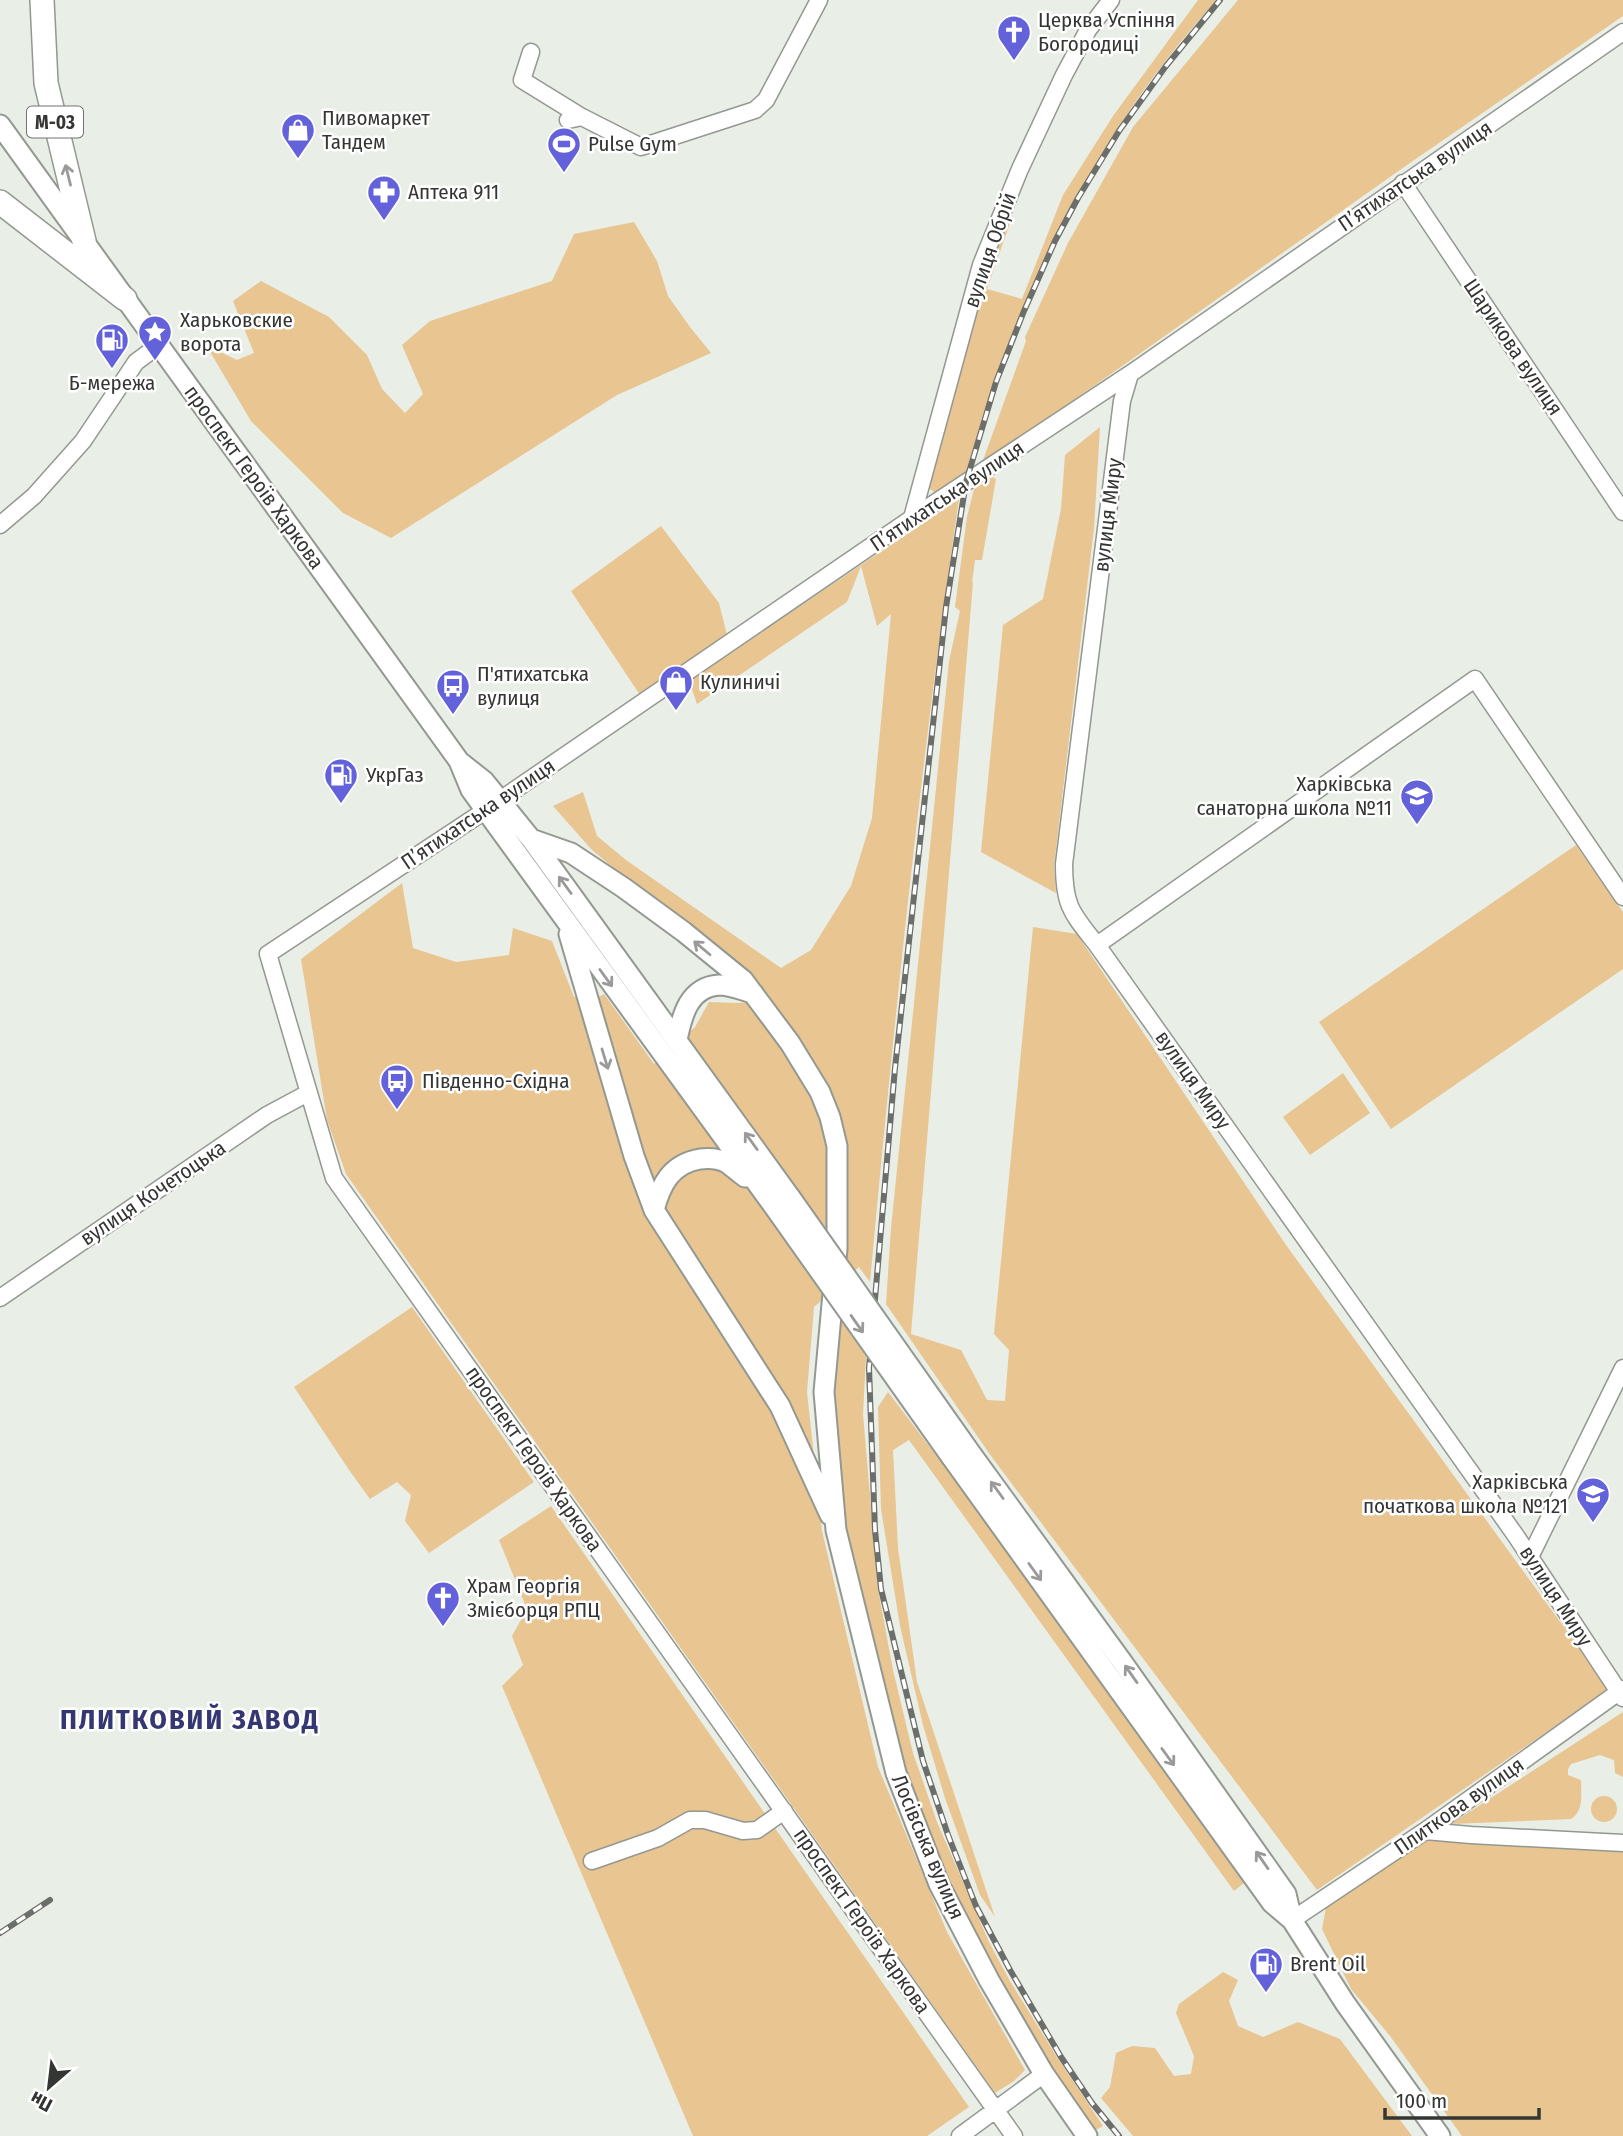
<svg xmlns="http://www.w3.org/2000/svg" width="1623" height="2136" font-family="'Fira Sans Condensed',sans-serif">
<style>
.green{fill:#e8c591}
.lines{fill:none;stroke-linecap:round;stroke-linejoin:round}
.minor-casing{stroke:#939891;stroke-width:19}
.major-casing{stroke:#939891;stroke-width:23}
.highway-casing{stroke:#939891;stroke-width:26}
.minor{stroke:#fff;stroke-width:16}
.major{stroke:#fff;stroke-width:19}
.highway{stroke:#fff;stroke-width:23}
.rail-casing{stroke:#6b6e6a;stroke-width:6}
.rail{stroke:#fff;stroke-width:3.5;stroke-dasharray:10;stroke-linecap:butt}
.major-bridge-casing{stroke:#939891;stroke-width:23;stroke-linecap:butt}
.major-bridge{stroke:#fff;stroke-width:19}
.oneway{stroke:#9a9a99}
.labels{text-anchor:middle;stroke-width:5;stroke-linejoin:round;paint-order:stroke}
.shield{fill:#fff;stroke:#717270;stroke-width:2}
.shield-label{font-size:19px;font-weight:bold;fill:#343633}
.poi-label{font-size:21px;fill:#343633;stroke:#fff;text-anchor:start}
.street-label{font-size:21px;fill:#343633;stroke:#fff}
.district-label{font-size:28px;font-weight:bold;letter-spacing:2px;fill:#353772;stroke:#fff}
</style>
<rect width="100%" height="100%" fill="#e9eee6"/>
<path class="green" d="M1198,0h19c-123,133 -201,301 -251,474l-30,19 -5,-3 -4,-6 38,-148 39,-117 6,4 -23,66 35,10 41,-104 50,-79z
M1238,0h385v16l-216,149 -350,247 -39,30 -37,24 45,-125 -1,-4 43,-94 65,-116z
M634,222l23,39 11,35 22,31 21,26 -94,42 -226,143 -48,-25 -92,-92 -45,-76 31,15 17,-7 -21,-52 28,-20 68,36 38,38 15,34 23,24 18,-19 -21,-49 28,-24 122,-40 22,-47z
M1100,427l-6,101 -40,338 2,27 -75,-41 22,-227 40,-26 18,-90 4,-54z
M992,477l4,2 -14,81h-7l-3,23 1,-1 -62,752 50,16 26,50 18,1 4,-51 -15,-16 39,-407 44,7 209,311 323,444 -292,201 -326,-434 -105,-152 5,-76 58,-567 11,-50 -5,-4 12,-90 7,-28z
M959,499c-38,260 -65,522 -89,783l-11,-15 -45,40 -7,85 15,139 56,236 69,165 78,138 -11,11 -19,12 -649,-919 -19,-54 -26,-161 101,-76 11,65 43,14 53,-7 4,-27 39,13 22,56 23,1 7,-4 50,70 16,-14 -156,-216 3,-2 157,215 21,-20 14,-25 31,1 30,-5 -178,-148 -39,-44 30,-14 14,44 29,24 155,108 30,-18 40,-64 21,-68 19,-204 -14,12 -16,-60 -14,36 -150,102 -8,-23z
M661,526l58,77 9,36 -84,62 -73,-110z
M1576,845l47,67v57l-232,160 -72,-107z
M1343,1073l27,40 -60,42 -27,-38z
M412,1307l122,175 -105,71 -24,-32 6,-26 -14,-13 -27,17 -21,-29 -55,-83z
M842,1319l24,38 -3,57 15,175 15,81 20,83 24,69 52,120 21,39 45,73 48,72 -11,6 -119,-187 -65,-148 -75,-309v-140z
M888,1392l126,166 230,325 -10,8 -325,-451 -16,10 5,98 19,134 78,235 -15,-22 -35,-97 -22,-73 -23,-99 -19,-117 -3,-102z
M551,1506l418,601 -42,29h-234l-191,-450 21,-21 -11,-29 15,-27 -28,-69z
M1623,1712v65l-8,-4 -1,-13 -14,-5 -29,9 -3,5v6l13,5c0,14 3,31 -10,39l-120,5z
M1591 1809a13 13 0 1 1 26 0a13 13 0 1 1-26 0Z
M1426,1839l197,10v287h-161l-72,-100 -39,-47 -29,-60 4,-21z
M1223,1972l15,8 -9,21 9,25 25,11 35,-15 42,17 72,97h-279l-32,-38 9,-11 6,-34 16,-7 23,2 19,28 17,-2 3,-18 -18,-43 3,-9z"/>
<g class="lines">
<g class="minor-casing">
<path id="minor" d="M531,52l-9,28 60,37
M568,120l14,-3 59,30 114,-37 11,-10 53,-100
M1403,183l220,329
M1130,374l-8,27 -58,463c0,43 8,49 33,81l419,591 107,162
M912,518l69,-253 39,-96 44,-94 24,-45 23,-30
M0,525l34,-29 49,-55 53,-79 23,-17
M500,800l412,-282 218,-144 493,-342
M486,810l-218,144 66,224 680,958
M1097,945l378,-266 148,218
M0,1298l267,-183 41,-22
M1530,1557l93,-189
M1425,1831l46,4 152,8
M592,1861l66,-23 32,-18h15l38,11 14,-1 27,-19
M1292,1920l133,-89 198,-142
M960,2136l84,-62"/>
</g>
<g class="major-casing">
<path id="major" d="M0,125l459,636 12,29 304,418
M460,762l24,19 47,58 259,358
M531,839l40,14 53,35 60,44 59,48 47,63 30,49 10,25 7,29v103l-13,143 12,138 60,243 43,111 50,96 55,94 43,62
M569,934l65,222 20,54 126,196 50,109
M677,1040c5,-25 12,-53 42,-55 11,0 23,5 34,8
M654,1210c7,-26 17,-46 46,-51 9,-1 18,-1 27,4 6,4 12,10 18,14
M967,1448l156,215 163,231 6,26
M952,1458l320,445 20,17 53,83 95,133"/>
</g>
<g class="highway-casing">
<path id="highway" d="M42,0l4,83 38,158
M0,202l125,97"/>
</g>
<use href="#minor" class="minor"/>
<use href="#major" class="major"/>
<use href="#highway" class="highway"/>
<g class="rail-casing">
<path id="rail" d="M0,1933l50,-33
M1119,2136l-27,-33 -31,-46 -51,-87 -34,-64 -28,-71 -25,-74 -42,-172 -6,-59 -6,-162 26,-300 51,-461 20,-125 30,-100 28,-71 31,-70 23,-43 41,-67 47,-65 54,-66"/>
</g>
<use href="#rail" class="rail"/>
<g class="major-bridge-casing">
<path id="major-bridge" d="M790,1197l177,251
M775,1208l177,250"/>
</g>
<use href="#major-bridge" class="major-bridge"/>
</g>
<defs><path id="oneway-shaft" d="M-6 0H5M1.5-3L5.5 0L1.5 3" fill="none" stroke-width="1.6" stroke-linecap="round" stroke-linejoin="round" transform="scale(1.75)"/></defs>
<g class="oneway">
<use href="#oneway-shaft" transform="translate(68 175) rotate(-104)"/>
<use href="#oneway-shaft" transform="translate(565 885) rotate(-126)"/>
<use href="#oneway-shaft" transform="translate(702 948) rotate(-140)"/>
<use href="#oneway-shaft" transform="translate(606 978) rotate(54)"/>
<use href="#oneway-shaft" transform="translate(605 1059) rotate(73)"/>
<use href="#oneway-shaft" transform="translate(751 1141) rotate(-126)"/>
<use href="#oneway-shaft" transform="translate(857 1324) rotate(55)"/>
<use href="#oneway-shaft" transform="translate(997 1490) rotate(-126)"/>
<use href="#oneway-shaft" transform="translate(1035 1572) rotate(54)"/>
<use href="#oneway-shaft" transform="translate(1131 1674) rotate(-125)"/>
<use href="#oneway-shaft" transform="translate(1168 1757) rotate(54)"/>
<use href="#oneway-shaft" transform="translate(1262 1860) rotate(-125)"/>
</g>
<defs>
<g id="church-pin" transform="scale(1.75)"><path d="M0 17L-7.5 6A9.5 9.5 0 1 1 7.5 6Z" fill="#6362da" stroke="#fff"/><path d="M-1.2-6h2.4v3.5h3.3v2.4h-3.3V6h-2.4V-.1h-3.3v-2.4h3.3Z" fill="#fff"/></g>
<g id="shop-pin" transform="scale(1.75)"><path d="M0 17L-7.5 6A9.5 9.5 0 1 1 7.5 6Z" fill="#6362da" stroke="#fff"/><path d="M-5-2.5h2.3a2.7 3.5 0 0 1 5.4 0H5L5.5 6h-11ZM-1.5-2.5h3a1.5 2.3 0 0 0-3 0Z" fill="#fff"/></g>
<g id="stadium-pin" transform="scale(1.75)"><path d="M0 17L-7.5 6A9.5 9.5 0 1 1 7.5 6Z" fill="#6362da" stroke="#fff"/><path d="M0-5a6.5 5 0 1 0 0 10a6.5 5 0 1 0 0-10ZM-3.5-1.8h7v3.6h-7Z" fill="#fff"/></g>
<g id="pharmacy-pin" transform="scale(1.75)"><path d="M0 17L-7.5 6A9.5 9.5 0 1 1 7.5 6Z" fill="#6362da" stroke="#fff"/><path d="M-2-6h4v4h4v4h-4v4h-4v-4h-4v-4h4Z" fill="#fff"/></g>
<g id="sight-pin" transform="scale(1.75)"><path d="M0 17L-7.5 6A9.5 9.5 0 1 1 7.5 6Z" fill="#6362da" stroke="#fff"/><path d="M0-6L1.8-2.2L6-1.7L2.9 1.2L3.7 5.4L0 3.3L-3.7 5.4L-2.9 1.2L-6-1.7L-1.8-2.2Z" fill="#fff"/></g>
<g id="fuel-pin" transform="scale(1.75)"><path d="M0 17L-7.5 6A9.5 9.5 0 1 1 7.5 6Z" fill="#6362da" stroke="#fff"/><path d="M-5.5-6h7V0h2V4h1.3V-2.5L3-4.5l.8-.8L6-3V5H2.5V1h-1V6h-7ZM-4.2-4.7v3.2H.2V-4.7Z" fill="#fff"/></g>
<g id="bus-pin" transform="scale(1.75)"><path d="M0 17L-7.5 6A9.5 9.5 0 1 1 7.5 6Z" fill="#6362da" stroke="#fff"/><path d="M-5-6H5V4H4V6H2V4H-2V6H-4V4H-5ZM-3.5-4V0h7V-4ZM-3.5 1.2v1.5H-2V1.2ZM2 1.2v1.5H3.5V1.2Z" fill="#fff"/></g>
<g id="school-pin" transform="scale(1.75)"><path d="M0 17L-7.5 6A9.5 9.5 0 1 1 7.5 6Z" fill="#6362da" stroke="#fff"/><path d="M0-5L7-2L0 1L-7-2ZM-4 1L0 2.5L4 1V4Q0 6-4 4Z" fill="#fff"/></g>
</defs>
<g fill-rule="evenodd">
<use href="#church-pin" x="1014" y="32"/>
<use href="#shop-pin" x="298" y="130"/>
<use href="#stadium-pin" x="564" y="144"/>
<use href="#pharmacy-pin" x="384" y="192"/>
<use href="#sight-pin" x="155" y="332"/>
<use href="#fuel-pin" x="112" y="340"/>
<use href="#shop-pin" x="676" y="682"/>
<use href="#bus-pin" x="453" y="686"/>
<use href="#fuel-pin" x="341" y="775"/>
<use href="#school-pin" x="1417" y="796"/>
<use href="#bus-pin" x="397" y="1081"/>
<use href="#school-pin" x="1593" y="1494"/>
<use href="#church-pin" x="443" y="1598"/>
<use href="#fuel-pin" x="1266" y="1964"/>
</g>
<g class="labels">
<rect class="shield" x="27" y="106.5" width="56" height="31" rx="5"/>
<g class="shield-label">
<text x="55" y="129">М-03</text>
</g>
<g class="poi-label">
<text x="1038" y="27">Церква Успіння<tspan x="1038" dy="24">Богородиці</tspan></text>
<text x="322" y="125">Пивомаркет<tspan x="322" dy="24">Тандем</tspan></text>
<text x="588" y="151">Pulse Gym</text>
<text x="408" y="199">Аптека 911</text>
<text x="180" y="327">Харьковские<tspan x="180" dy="24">ворота</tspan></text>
<text x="112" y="390" text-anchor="middle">Б-мережа</text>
<text x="477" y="681">П'ятихатська<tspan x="477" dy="24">вулиця</tspan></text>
<text x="700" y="689">Кулиничі</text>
<text x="366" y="782">УкрГаз</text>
<text x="1392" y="791" text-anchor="end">Харківська<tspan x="1392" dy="24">санаторна школа №11</tspan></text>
<text x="422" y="1088">Південно-Східна</text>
<text x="1568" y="1489" text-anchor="end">Харківська<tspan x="1568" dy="24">початкова школа №121</tspan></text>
<text x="467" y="1593">Храм Георгія<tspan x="467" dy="24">Змієборця РПЦ</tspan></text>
<text x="1290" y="1971">Brent Oil</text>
</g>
<g class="street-label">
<text transform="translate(1415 176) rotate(-34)" y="7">П’ятихатська вулиця</text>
<text transform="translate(990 250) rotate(-71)" y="7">вулиця Обрій</text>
<text transform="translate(1513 347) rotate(56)" y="7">Шарикова вулиця</text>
<text transform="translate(254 477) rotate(54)" y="7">проспект Героїв Харкова</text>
<text transform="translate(947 496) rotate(-34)" y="7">П’ятихатська вулиця</text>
<text transform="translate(1108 515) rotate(-83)" y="7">вулиця Миру</text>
<text transform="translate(478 814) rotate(-34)" y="7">П’ятихатська вулиця</text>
<text transform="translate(1193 1080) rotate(55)" y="7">вулиця Миру</text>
<text transform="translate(153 1193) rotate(-34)" y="7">вулиця Кочетоцька</text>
<text transform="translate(534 1459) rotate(55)" y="7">проспект Героїв Харкова</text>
<text transform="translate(1556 1596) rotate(57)" y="7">вулиця Миру</text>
<text transform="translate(1459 1806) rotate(-35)" y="7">Плиткова вулиця</text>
<text transform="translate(928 1847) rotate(67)" y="7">Лосівська вулиця</text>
<text transform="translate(862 1921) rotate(55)" y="7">проспект Героїв Харкова</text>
</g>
<g class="district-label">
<text x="190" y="1729">ПЛИТКОВИЙ ЗАВОД</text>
</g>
</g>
<g transform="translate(49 2087) rotate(208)" stroke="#ffffff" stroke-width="5" paint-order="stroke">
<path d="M0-5L12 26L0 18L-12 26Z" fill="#343633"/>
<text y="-10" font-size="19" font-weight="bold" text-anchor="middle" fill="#343633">Пн</text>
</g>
<path d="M1385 2108v10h154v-10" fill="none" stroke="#343633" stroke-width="3.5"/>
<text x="1396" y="2108" font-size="21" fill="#343633" stroke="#ffffff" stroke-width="5" paint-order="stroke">100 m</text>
</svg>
